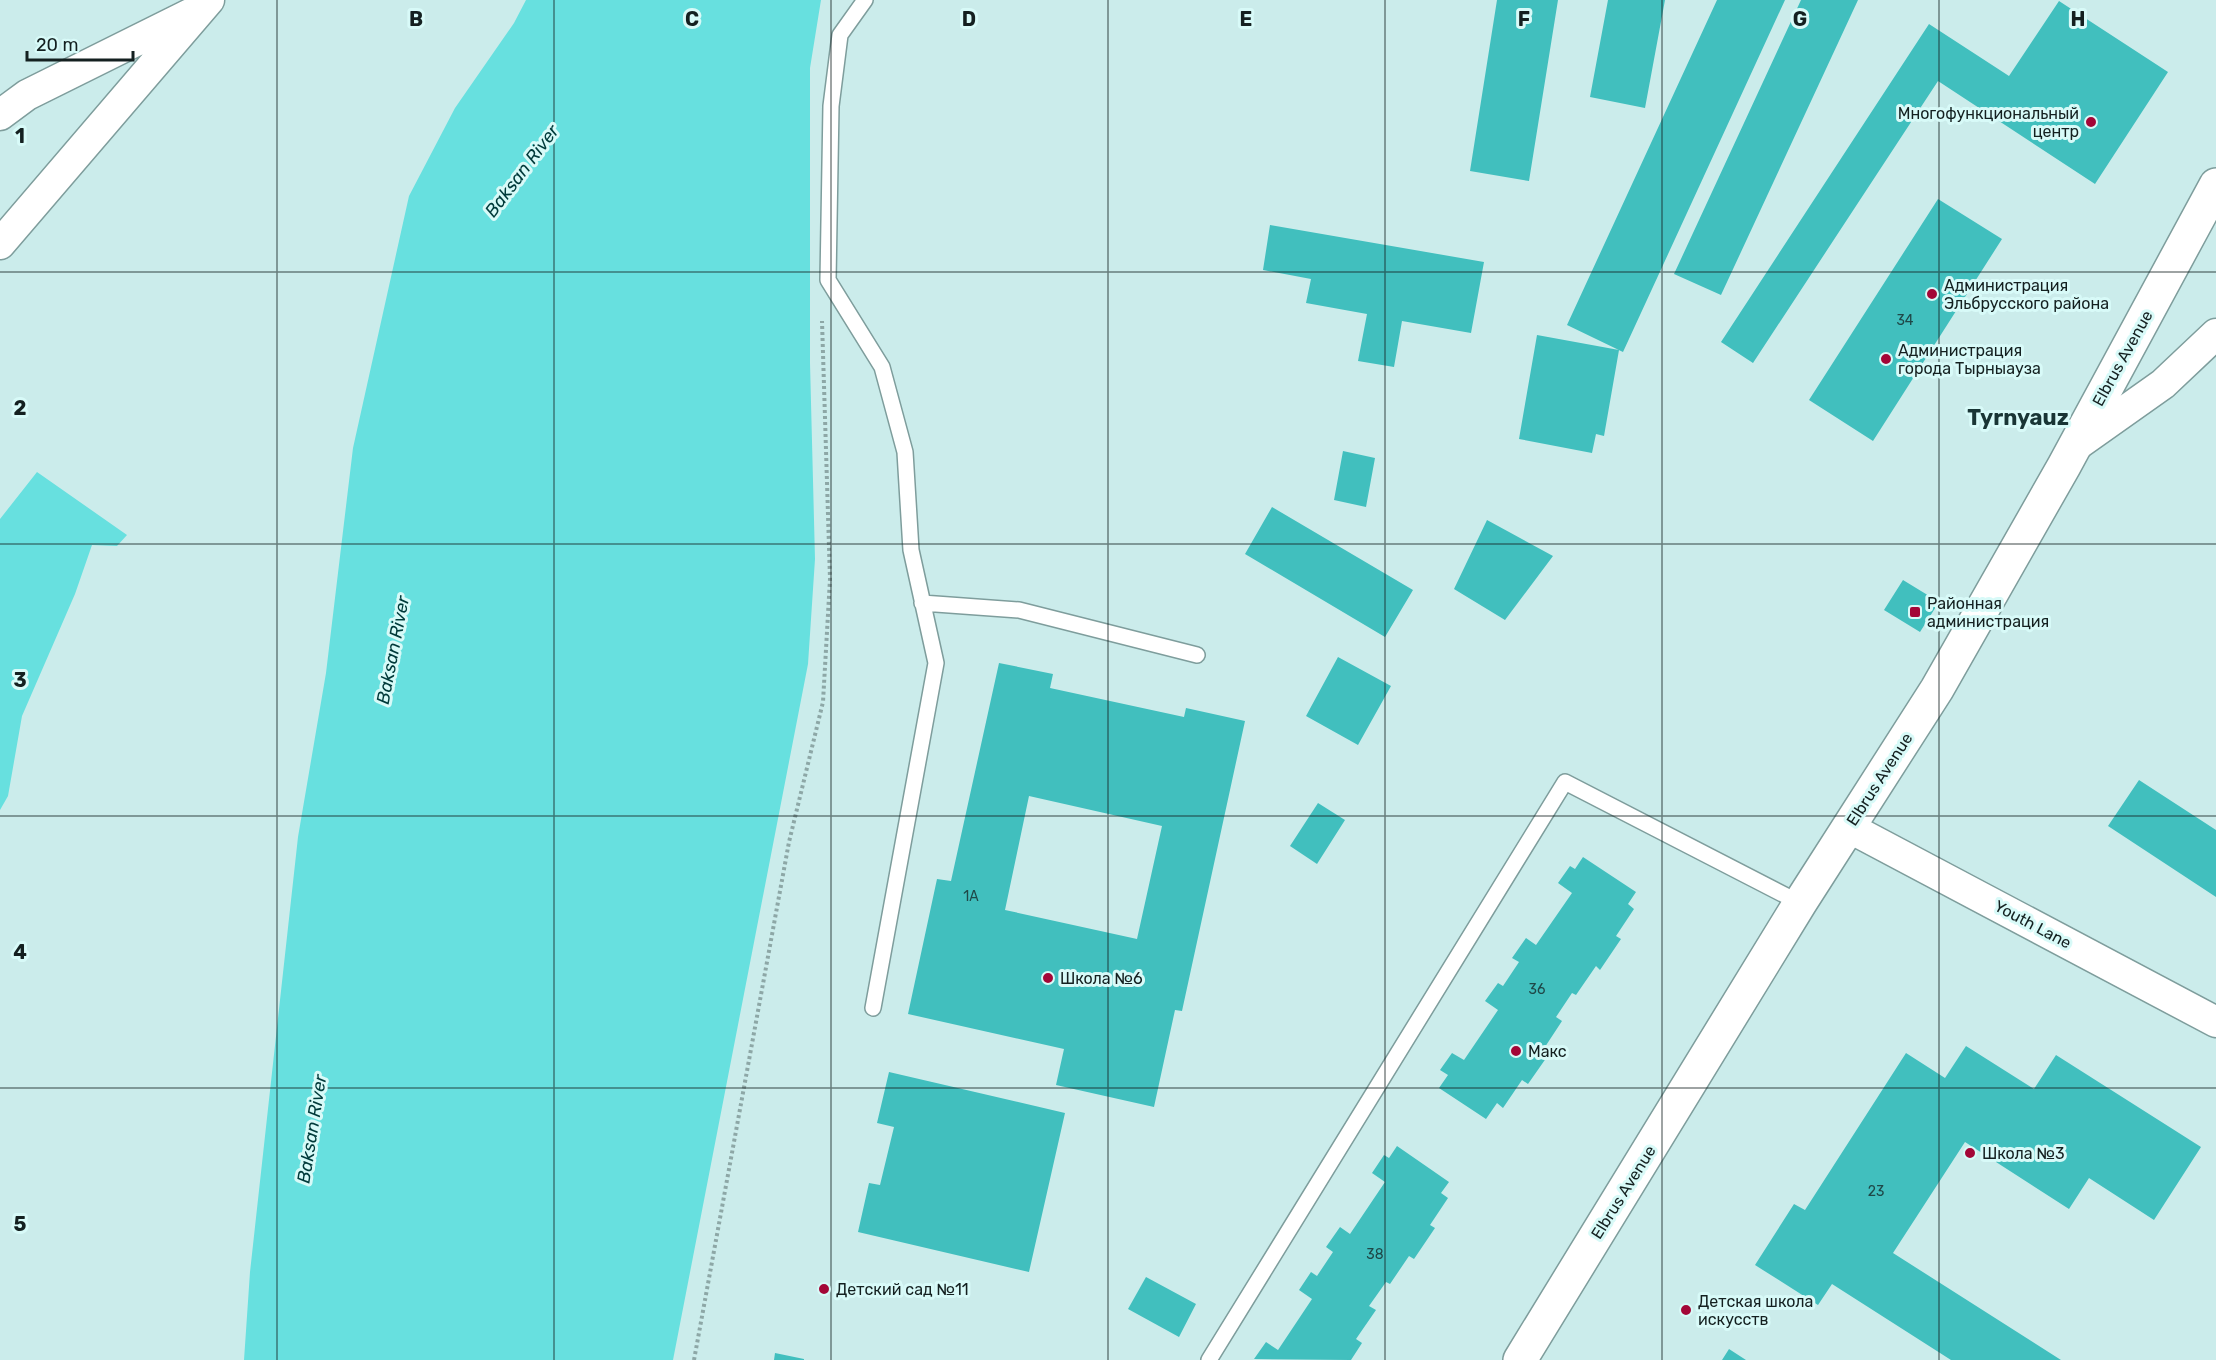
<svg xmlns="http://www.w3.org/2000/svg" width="2216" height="1360" font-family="Rubik,sans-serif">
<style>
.water{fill:#67e0df}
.building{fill:#41bfbe;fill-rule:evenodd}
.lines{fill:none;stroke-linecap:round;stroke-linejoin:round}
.lane-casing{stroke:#7e9d9c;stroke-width:18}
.street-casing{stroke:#7e9d9c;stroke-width:33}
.primary-casing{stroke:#7e9d9c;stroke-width:36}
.path{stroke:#8da7a6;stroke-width:4;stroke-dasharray:3 3;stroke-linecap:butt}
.lane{stroke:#fff;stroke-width:15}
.street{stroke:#fff;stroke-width:30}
.primary{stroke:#fff;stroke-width:33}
.grid{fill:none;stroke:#142020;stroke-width:1.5;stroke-opacity:0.55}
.poi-dot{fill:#a30637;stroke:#d8faf8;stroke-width:2}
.labels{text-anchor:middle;stroke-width:6;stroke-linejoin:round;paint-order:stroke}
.number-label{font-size:14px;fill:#1f4848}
.poi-label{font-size:16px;fill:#142020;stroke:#d8faf8;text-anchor:start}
.street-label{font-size:16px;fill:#142020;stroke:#d8faf8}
.water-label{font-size:18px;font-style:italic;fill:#003a3a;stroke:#d8faf8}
.district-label{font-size:22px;font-weight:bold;fill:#193535;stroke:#d8faf8}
.grid-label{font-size:20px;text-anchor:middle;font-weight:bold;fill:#142020;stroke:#d8faf8;stroke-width:6;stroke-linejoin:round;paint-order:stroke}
</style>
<rect width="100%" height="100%" fill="#cbeceb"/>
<path class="water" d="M526,0h295l-11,68v295l5,196 -7,105 -135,696h-429l6,-88 48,-435 28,-164 27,-225 56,-252 46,-88 59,-85z
M37,472l90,63 -10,11 -25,-1 -17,49 -53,122 -14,80 -8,14v-291z"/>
<path class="building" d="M1497,0h61l-29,181 -59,-10z
M1608,0h57l-20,108 -55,-11z
M1717,0h68l-162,352 -56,-27z
M1801,0h57l-137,295 -47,-21z
M2059,1l109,71 -73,112 -157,-103 -185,282 -32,-21 208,-318 80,52z
M1938,199l64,40 -129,202 -64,-41z
M1270,225l214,37 -13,71 -69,-12 -8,46 -36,-6 9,-47 -61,-11 5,-24 -48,-9z
M1537,335l82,15 -15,86 -8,-2 -4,19 -73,-14z
M1343,451l32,7 -9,49 -32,-7z
M1272,507l141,83 -28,47 -140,-83z
M1487,520l66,36 -48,64 -51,-31z
M1903,580l36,22 -19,30 -36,-22z
M1338,657l53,29 -33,59 -52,-29z
M999,663l54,11 -3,14 134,29 2,-9 59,13 -63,290 -7,-1 -21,97 -98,-22 8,-36 -156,-35 29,-135 14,2zM1029,796l133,30 -25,113 -132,-29z
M2139,780l77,50v67l-108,-71z
M1318,803l27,17 -28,44 -27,-18z
M1583,857l53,35 -8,12 6,5 -18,27 5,3 -21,31 -4,-4 -20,29 -4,-2 -16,24 6,4 -19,29 6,4 -21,30 -6,-4 -19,28 -6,-5 -11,16 -47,-31 9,-13 -8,-5 12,-17 12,7 34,-50 -13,-9 13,-18 5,3 16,-24 -7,-4 14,-20 10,7 36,-52 -14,-10 12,-17 5,3z
M1966,1046l68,43 22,-34 145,92 -47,73 -65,-42 -20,31 -104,-67 -72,111 168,107h-110l-119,-76 -14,21 -63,-40 39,-61 11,6 101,-157 39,25z
M889,1072l176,41 -36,159 -171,-40 11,-49 11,2 14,-58 -17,-4z
M1397,1146l52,36 -8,11 7,5 -18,27 5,3 -21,31 -5,-3 -19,28 -4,-2 -17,24 7,4 -20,29 6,4 -11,17 -97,-1 12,-17 12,8 34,-51 -13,-9 12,-18 6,4 16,-24 -7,-5 14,-20 10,7 35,-52 -13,-9 12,-18 5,3z
M1146,1277l50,27 -17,33 -51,-28z
M1729,1349l17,11h-24z
M775,1353l29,6v1h-30z"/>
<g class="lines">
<g class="lane-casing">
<path id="lane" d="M865,0l-25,35 -9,71 -3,174 54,87 23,85 6,98 25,113 -63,345
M922,603l97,7 178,45
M1209,1360l356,-578 235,121"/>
</g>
<g class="street-casing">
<path id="street" d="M0,115l27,-20 163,-81
M0,244l209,-244
M2074,447l89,-63 53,-50
M1848,827l368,195"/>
</g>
<g class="primary-casing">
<path id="primary" d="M1520,1360l280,-457 137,-214 127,-223 152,-281"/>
</g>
<path class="path" d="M694,1360l95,-518 34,-140 7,-123 -8,-258"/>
<use href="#lane" class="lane"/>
<use href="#street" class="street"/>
<use href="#primary" class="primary"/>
</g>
<path class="grid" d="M277,0v1360M554,0v1360M831,0v1360M1108,0v1360M1385,0v1360M1662,0v1360M1939,0v1360M0,272h2216M0,544h2216M0,816h2216M0,1088h2216"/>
<g class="poi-dot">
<circle cx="2091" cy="122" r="6"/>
<circle cx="1932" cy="294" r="6"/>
<circle cx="1886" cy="359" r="6"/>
<rect x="1909" y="606" width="12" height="12" rx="3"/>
<circle cx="1048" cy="978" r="6"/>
<circle cx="1516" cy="1051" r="6"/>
<circle cx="1970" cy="1153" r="6"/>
<circle cx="824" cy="1289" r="6"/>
<circle cx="1686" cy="1310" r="6"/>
</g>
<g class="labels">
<g class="number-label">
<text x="1905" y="325">34</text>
<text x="971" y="901">1А</text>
<text x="1537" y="994">36</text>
<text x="1876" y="1196">23</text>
<text x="1375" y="1259">38</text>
</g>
<g class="poi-label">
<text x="2079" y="119" text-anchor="end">Многофункциональный<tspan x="2079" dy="18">центр</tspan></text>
<text x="1944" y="291">Администрация<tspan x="1944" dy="18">Эльбрусского района</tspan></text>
<text x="1898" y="356">Администрация<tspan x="1898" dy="18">города Тырныауза</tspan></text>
<text x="1927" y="609">Районная<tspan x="1927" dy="18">администрация</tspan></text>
<text x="1060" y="984">Школа №6</text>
<text x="1528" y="1057">Макс</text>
<text x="1982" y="1159">Школа №3</text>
<text x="836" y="1295">Детский сад №11</text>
<text x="1698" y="1307">Детская школа<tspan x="1698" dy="18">искусств</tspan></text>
</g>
<g class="street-label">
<text transform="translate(2122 358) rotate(-61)" y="6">Elbrus Avenue</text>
<text transform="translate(1879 779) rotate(-57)" y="6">Elbrus Avenue</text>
<text transform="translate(2033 924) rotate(28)" y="6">Youth Lane</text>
<text transform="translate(1623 1192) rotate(-58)" y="6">Elbrus Avenue</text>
</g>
<g class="water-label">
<text transform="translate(522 171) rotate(-53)" y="6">Baksan River</text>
<text transform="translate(393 650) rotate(-79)" y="6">Baksan River</text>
<text transform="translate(312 1129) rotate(-81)" y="6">Baksan River</text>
</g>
<g class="district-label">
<text x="2018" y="425">Tyrnyauz</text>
</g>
</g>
<g class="grid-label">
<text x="416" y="26">B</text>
<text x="692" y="26">C</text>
<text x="969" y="26">D</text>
<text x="1246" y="26">E</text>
<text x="1524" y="26">F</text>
<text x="1800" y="26">G</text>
<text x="2078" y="26">H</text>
<text x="20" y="143">1</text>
<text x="20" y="415">2</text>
<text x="20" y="687">3</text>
<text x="20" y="959">4</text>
<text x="20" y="1231">5</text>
</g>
<path d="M27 51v9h106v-9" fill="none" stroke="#142020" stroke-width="3"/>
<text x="36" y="51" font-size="18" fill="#142020" stroke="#d8faf8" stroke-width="4.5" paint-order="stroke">20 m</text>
</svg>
